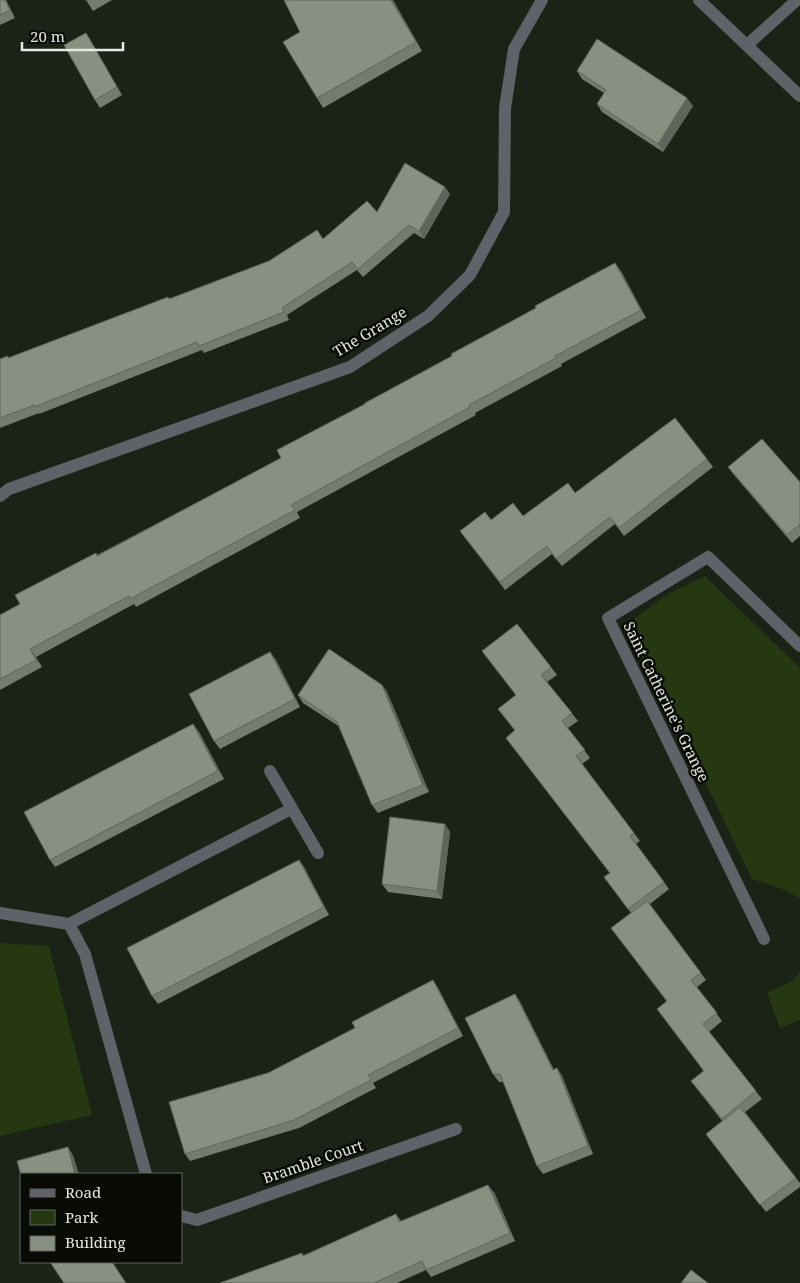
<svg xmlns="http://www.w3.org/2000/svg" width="800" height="1283" font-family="'Noto Serif',serif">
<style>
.green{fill:#253812}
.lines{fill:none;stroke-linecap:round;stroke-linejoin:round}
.minor{stroke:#5f6268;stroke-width:12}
.wall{fill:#747c6f}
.shaded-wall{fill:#5e655a}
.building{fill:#879081;stroke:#5e655a}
.labels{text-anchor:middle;stroke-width:5;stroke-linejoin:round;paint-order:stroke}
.street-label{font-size:15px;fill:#e4e9e1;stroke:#080b06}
</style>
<rect width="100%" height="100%" fill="#1b2216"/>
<path class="green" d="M705,576l95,92v231l-15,-9 -33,-11 -78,-162 -42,-73 3,-26 33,-24z
M0,943l49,3 43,169 -92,21z
M800,972v48l-20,8 -13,-35 25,-12z"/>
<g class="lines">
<path class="minor" d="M699,0l101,96
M747,45l50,-45
M0,496l9,-7 341,-122 78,-51 42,-41 34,-63 1,-104 9,-59 28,-49
M270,771l48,82
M0,913l69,11 16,30 61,220
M69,924l222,-115
M764,939l-156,-321 100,-61 92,89
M181,1216l16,4 259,-91"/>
</g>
<path class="wall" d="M0,0h6l9,18 -15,7z
M86,0h26l-19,11z
M284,0h109l29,51 -99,57 -6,-10 -17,-66z
M86,33l5,8 31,54 -22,13 -5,-8z
M577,71l116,35 -30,46 -61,-40 -5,-8 7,-11 -22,-14z
M450,194l-26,45 -10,-6 -51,44 -6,-7 -70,45 2,5 -85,33 -2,-3 -163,64v-1l-39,15v-69l9,-1 160,-59 100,-38 54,-22 54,-27z
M621,271l25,47 -85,46 1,2 -87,47 1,2 -179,97 3,6 -164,89 -2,-3 -98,53 6,10 -42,23v-75l20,-11 77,-49 184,-97z
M707,459l6,8 -89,69 -9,-12 -53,42 -10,-12 -47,36 -45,-59 31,-11 32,-4 52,-23z
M728,467l72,15v54l-8,7 -58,-68z
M482,651l69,16 6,8 -10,7 31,39 -10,7 22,30 -8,6 58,77 -4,3 33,45 -19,15 56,76 -9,7 25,34 -13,11 53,67 -17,13 55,71v4l-34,25 -60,-78 16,-13 -31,-40 12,-10 -36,-69 -56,-74 20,-15 -27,-36 6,-4 -104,-135 9,-7 -17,-22 18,-14z
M270,652l6,8 24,47 -80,42 -6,-8z
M382,685l5,7 42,100 -51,21 -6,-8 -32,-78 -37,-24 -5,-8z
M193,724l6,8 25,47 -169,88 -5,-7z
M445,824l5,8 -8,67 -54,-7 -6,-8z
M299,860l5,7 25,48 -171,89 -6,-8z
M433,980l5,8 25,48 -90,47 3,5 -77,40 -109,33 -5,-7 83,-81 87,-45z
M515,994l5,8 34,68 3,-2 5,8 31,78 -50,20 -6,-8 -34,-84h-4l-6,-8z
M494,1192l21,49 -84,36 -5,-7 -29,13h-177l84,-28 92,-41 5,7z"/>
<path class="shaded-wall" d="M5,0h1l9,18 -5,-8z
M391,0h2l29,51 -6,-9z
M86,33l5,8 31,54 -5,-8z
M687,98l6,8 -30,46 -5,-8z
M445,187l5,7 -26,45 -5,-8z
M615,263l6,8 25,47 -5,-8z
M282,308l5,7 2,5 -5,-8z
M30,649l6,8 6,10 -6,-7z
M270,652l6,8 24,47 -5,-8z
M382,685l5,7 42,100 -6,-7z
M193,724l6,8 25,47 -6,-8z
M445,824l5,8 -8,67 -5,-8z
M299,860l5,7 25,48 -5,-8z
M433,980l5,8 25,48 -5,-8z
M515,994l5,8 38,76 -5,-8z
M557,1068l5,8 31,78 -5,-8z
M68,1147l5,8 6,19h-4z
M488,1185l6,7 21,49 -5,-8z"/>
<path class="building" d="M0,0h5l5,10 -10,5z
M284,0h107l25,42 -99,56 -34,-56 17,-10z
M86,33l31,54 -22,13 -31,-55z
M597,39l90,59 -29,46 -61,-40 9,-14 -29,-19z
M405,163l40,24 -26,44 -10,-6 -51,44 -6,-7 -70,46 2,4 -85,34 -2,-4 -163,65v-2l-34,13v-59l8,-3v2l160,-61 1,2 100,-38 48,-31 6,9 44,-38 10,11z
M615,263l26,47 -86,46 1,2 -87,47 1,2 -179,98 4,5 -165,89 -1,-3 -99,53 6,11 -36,19v-64l20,-11 -5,-9 81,-42 1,3 184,-98 -4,-8 88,-46v-1l87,-47 -1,-2 85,-46 -1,-2z
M675,418l32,41 -88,69 -9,-11 -54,42 -9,-13 -47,36 -40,-51 25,-19 6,8 22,-17 10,13 45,-33 7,10z
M762,439l38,43v45l-1,-2 -12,10 -59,-68z
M517,624l34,43 -10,8 31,38 -10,8 23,29 -9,6 58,77 -4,3 34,46 -36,27 -24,-32 6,-4 -104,-135 9,-8 -17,-21 18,-14 -34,-44z
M329,649l53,36 41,100 -51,20 -35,-83 -39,-27z
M270,652l25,47 -81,42 -25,-47z
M193,724l25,47 -168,89 -26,-48z
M390,817l55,7 -8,67 -55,-7z
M299,860l25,47 -172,89 -25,-48z
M647,901l54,72 -10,7 26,33 -14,11 53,67 -34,28 -31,-38 13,-10 -47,-62 10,-8 -56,-73z
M433,980l25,48 -90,47 3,5 -77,40 -109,34 -16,-52 99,-29 87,-45 -3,-6z
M515,994l38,76 4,-2 31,78 -51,20 -37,-92h-7l-28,-56z
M740,1107l56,71 -36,27 -54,-71z
M68,1147l7,27h-54v1l-4,-14z
M488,1185l22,48 -84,37 -4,-9 -48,22h-154l82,-30 1,3 93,-42 3,8z
M50,1262h62l14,21h-62z
M691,1270l17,13h-27z"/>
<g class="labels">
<g class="street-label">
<text transform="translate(370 332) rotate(-31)" y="5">The Grange</text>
<text transform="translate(666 702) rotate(64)" y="5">Saint Catherine's Grange</text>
<text transform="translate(313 1162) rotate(-19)" y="5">Bramble Court</text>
</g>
</g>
<rect x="20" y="1173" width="162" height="90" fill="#080b06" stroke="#60645e"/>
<rect x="30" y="1189" width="25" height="8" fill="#5f6268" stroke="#60645e"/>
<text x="65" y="1198" font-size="15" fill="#e4e9e1">Road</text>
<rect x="30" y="1210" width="25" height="15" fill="#253812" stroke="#60645e"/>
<text x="65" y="1223" font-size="15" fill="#e4e9e1">Park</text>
<rect x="30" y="1236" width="25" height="15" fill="#879081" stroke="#60645e"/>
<text x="65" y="1248" font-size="15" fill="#e4e9e1">Building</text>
<path d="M22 42v8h101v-8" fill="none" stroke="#e4e9e1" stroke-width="2.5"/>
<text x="30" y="42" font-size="15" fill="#e4e9e1" stroke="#080b06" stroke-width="4" paint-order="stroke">20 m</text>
</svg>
